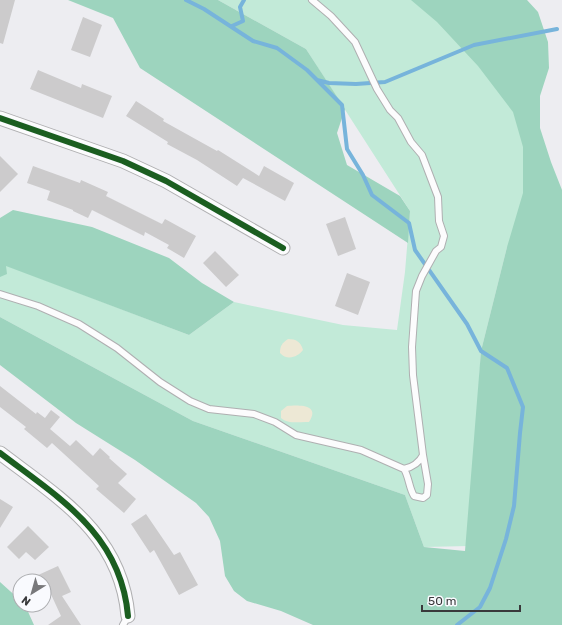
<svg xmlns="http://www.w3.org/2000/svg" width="562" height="625" font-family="Rubik,sans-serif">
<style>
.green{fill:#c2ead8}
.forest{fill:#9dd4be}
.sand{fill:#ede8d5}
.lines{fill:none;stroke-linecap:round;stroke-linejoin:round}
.stream{stroke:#77b4db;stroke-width:4}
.building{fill:#cccbcc}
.service-casing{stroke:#afafb1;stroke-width:8}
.minor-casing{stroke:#afafb1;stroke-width:15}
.service{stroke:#fcfcfd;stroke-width:6}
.minor{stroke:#fcfcfd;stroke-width:13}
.cycleway-casing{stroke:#f9fafe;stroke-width:8}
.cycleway{stroke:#1b5e20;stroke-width:6}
</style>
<rect width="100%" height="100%" fill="#ededf1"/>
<path class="green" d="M218,0h217l94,114 13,107 -35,26 -26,104 -12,195 -45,1 -19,-52 -212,-74 -193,-104v-54l189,72 45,-33 109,23 54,5 8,-58 5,-61 -104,-162z"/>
<path class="forest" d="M68,0h150l88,49 39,60 -8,24 10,32 53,31 10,15 -2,32 -268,-175 -27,-50z
M411,0h116l11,12 10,30 1,26 -9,28v32l11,34 11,28v435h-249l-32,-14 -34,-10 -13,-10 -9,-15 -5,-35 -11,-24 -13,-14 -61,-43 -59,-37 -76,-58v-48l193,104 212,74 19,52 41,4 16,-200 26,-104 16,-54v-46l-10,-35 -35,-46 -41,-44z
M13,210l79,17 77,31 33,25 32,19 -45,33 -183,-69 1,8 -7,3v-59z
M0,582l20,18v5h5l9,20h-34z"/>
<path class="sand" d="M288,339c8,0 13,3 15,11 -5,7 -16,11 -23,3 0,-7 2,-10 8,-14z
M287,406c11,-1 34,-2 22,16h-3c-8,0 -18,2 -25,-4v-7z"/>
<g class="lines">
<path class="stream" d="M186,0l18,9 49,32 24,7 30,22 35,35 5,44 16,26 9,20 37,28 6,27 52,74 14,27 26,17 16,39 -3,26 -6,73 -8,33 -16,49 -10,19 -23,18
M232,26l11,-5 -3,-14 4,-7
M317,80l12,3 27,1 29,-2 89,-37 83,-16"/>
</g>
<path class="building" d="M0,0h15l-12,44 -3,-1z
M83,17l19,8 -12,32 -19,-7z
M38,70l43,18 1,-4 30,12 -9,22 -73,-29z
M136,101l28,18 -1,2 54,30 1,-1 41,26 5,-10 30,17 -9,18 -42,-23 -6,8 -40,-26 -30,-16 1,-2 -42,-26z
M0,156l18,18 -18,18z
M33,166l47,17 1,-3 27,12 -2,4 56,28 3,-5 31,17 -12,22 -17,-10 2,-3 -24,-13 -1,4 -52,-26 -4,8 -15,-7v-1l-26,-10 3,-9 -23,-8z
M345,217l11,32 -18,7 -12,-32z
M215,251l24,24 -13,12 -23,-24z
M347,273l23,9 -12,33 -23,-9z
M0,386l36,28 1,-2 8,6 6,-8 9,7 -10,12 20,17 6,-6 17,16 7,-8 10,9 -1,1 18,16 -9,9 18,16 -12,14 -28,-24 3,-3 -47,-43 -5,5 -23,-19 2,-2 -26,-20z
M0,499l13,8 -13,21z
M146,514l28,41 6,-3 18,33 -19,10 -25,-45 -4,3 -19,-29z
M28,526l21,21 -14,13 -9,-8 -7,7 -12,-12z
M58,566l13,26 -9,4 19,29h-33l13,-9 -12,-26 -5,2v-11h-19z"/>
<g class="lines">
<g class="service-casing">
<path id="service" d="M0,294l38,12 41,18 38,24 43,34 30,19 19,8 45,5 21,8 21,13 65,15 43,19c9,-2 15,-6 19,-14l-10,-80 -1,-28 4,-56 6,-15 14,-25 5,-4 3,-11 -5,-15 -1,-24 -16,-42 -11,-13 -13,-24 -8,-8 -13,-21 -22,-47 -24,-26 -19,-16
M404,469c5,8 5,19 10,27l9,2 4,-3 1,-11 -5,-29
M123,625l5,-9"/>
</g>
<g class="minor-casing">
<path id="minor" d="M0,118l123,43 43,20 117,67
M0,453c59,45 121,81 128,163"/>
</g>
<use href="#service" class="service"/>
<use href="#minor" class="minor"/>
<g class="cycleway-casing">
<path id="cycleway" d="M0,118l123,43 43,20 117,67
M0,453c59,45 121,81 128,163"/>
</g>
<use href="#cycleway" class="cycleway"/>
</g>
<g transform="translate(32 593) rotate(217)"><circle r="19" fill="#f9fafe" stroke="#acadb0"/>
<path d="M0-3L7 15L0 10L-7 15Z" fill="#78787b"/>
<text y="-6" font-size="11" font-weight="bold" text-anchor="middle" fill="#39393b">N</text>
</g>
<path d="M422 605v6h98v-6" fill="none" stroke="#39393b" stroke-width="2"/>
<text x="428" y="605" font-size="12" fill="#39393b" stroke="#f9fafe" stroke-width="3" paint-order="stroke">50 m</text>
</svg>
